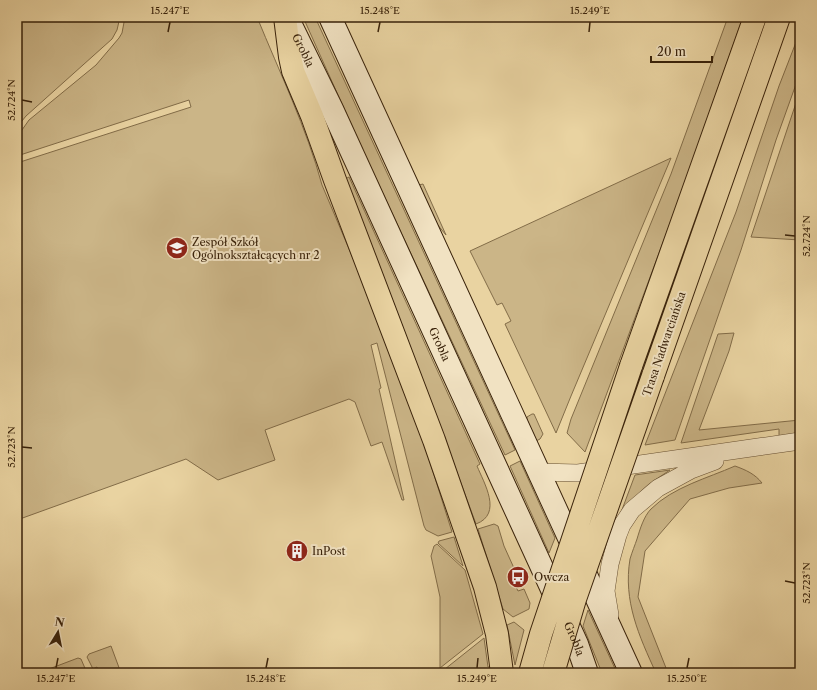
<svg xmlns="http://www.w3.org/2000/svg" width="817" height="690" font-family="'Libre Caslon Text',serif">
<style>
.green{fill:#cbb587;stroke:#826c48}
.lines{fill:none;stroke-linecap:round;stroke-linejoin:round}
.street-casing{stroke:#654e30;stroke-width:18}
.secondary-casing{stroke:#39220a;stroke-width:24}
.primary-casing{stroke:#39220a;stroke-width:24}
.street{stroke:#f1e2c2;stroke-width:17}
.secondary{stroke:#f1e2c2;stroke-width:22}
.primary{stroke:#e9d3a1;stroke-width:22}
.primary-bridge-casing{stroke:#39220a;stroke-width:24;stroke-linecap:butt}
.primary-bridge{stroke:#e9d3a1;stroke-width:22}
.ticks{fill:none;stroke:#39220a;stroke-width:1.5}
.labels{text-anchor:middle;stroke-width:4;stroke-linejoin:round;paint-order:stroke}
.street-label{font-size:11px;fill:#39220a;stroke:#f1e2c2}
.poi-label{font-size:11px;fill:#39220a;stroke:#f1e2c2;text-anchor:start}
.neatline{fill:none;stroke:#39220a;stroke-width:1.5}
.ticks-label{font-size:10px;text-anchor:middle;fill:#39220a}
</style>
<rect width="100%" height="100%" fill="#e9d3a1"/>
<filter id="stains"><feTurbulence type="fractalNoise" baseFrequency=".005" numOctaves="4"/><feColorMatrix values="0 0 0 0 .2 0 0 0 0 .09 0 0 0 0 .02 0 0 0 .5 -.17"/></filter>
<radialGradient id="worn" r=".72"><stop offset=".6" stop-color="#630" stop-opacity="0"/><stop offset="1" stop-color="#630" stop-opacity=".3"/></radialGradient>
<path class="green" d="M17,17h103l-3,13 -5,9 -86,77 -9,11z
M125,17h132c22,54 50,112 65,168l49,116 53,142 28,89 -14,4 -12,-6 -2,-4 -47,-183 -6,2 10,43 -2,1 25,111h-2l-20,-58 -11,4 -16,-44 -6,-3 -84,31 10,30 -57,20 -32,-21 -169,61v-357l174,-56 -2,-7 -172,56v-19l12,-17 67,-55 23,-27 3,-5z
M303,17h12l200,433 -10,5 -141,-302z
M728,17h15l-62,177 -96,258 -18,-19 4,-14 100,-245z
M800,32v41l-24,67 -35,110 -66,190 -30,5 91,-233 43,-126z
M800,91v149l-49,-3z
M671,158l-100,238 -15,37 -51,-109 6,-3 -9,-18 -5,2 -27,-54z
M349,177l131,287 -3,2c7,17 26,48 -1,58l-32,-87 -99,-258z
M423,184l23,51 -10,-12 -17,-38z
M734,333l-5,18 -30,79 101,-10v14l-21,2v-7l-98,14 37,-109z
M532,414h2l9,20 -3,5 -4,2 -9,-21v-3z
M520,461l35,77 -6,15 -39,-87z
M735,466c11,4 20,8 27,17l-33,5 -39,11 -45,52 -7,46 30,76h-12c-17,-37 -33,-72 -26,-114 2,-7 5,-14 7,-20 3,-10 7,-23 14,-30 22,-22 57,-31 84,-43z
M670,470l-21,14 -9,8 -20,23 15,-40z
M494,524l4,2 6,20 14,31 -5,4 5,10 6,-2 6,14 -1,6 -16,8 -10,-8 -25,-80z
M454,537l9,29 -25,-23 1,-2z
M437,544l28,26 18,64 -43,34v-71l-9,-41 3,-10z
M588,610l29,63h-15l-19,-47z
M514,622l10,8 -9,35 -8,-40z
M484,638l4,29h4v6h-52z
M111,646l10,27h-22l-2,-6 -4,2 -6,-12 2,-3z
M78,658l3,1 6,14h-40l2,-4z"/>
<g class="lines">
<g class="street-casing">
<path id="street" d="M538,472l40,1 222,-32
M610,615l-4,-24 4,-27 8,-29 4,-10 10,-15 26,-22 33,-18 24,-9"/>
</g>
<g class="secondary-casing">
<g id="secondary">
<path id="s1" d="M287,17l45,92 245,535 10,29"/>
<path d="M330,17l301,656"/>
</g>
</g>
<g class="primary-casing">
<path id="primary" d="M285,17l5,40 3,14 19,45 23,64 99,260 42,121 9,26 12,47 5,39
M631,366l124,-349
M653,376l126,-359"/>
</g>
<use href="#street" class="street"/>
<use href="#secondary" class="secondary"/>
<use href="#primary" class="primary"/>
<g class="primary-bridge-casing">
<path id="primary-bridge" d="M530,673l11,-39 90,-268
M553,673l22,-74 78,-223"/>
</g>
<use href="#primary-bridge" class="primary-bridge"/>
</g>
<path class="ticks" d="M168,32l2,-10M378,32l2,-10M589,32l1,-10M22,100l10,2M785,235l10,1M22,447l10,1M785,581l10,2M56,668l2,-10M266,668l2,-10M477,668l1,-10M687,668l2,-10"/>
<defs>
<g id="school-disc" transform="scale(1.15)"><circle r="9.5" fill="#8f2418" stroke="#f1e2c2"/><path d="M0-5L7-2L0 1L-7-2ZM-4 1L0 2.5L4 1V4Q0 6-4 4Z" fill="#fff"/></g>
<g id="building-disc" transform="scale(1.15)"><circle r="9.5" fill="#8f2418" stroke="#f1e2c2"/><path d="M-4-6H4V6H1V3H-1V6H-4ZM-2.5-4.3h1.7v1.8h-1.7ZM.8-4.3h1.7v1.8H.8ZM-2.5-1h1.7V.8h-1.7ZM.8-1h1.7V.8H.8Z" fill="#fff"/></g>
<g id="bus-disc" transform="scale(1.15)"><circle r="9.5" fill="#8f2418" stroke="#f1e2c2"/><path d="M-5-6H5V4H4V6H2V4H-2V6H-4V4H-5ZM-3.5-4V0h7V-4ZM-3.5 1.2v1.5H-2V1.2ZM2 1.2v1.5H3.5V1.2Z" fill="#fff"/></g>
</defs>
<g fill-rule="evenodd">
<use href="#school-disc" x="177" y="248"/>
<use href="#building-disc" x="297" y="551"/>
<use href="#bus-disc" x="518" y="577"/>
</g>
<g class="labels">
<g class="street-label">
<text dy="4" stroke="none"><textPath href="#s1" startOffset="37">Grobla</textPath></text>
<text dy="4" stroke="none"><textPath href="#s1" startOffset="361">Grobla</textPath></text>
<text transform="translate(664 344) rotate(-71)" y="4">Trasa Nadwarciańska</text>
<text dy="4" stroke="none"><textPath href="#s1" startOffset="685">Grobla</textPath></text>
</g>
<g class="poi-label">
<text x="192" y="246">Zespół Szkół<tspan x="192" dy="13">Ogólnokształcących nr 2</tspan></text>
<text x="312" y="555">InPost</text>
<text x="534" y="581">Owcza</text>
</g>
</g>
<rect width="817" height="690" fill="none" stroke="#e9d3a1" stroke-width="44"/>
<g transform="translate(58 632) rotate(10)" stroke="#f1e2c2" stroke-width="3" paint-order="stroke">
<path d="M0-3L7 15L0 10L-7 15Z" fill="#39220a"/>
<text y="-6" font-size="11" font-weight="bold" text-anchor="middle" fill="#39220a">N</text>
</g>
<path d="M651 56v6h61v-6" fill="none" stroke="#39220a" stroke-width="2"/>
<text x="657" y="56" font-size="12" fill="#39220a" stroke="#f1e2c2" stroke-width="3" paint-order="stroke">20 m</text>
<rect x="22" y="22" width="773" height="646" class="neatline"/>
<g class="ticks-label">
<text x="170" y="14">15.247°E</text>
<text x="380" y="14">15.248°E</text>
<text x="590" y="14">15.249°E</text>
<text transform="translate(11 100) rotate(-90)" y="4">52.724°N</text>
<text transform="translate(806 236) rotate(-90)" y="4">52.724°N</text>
<text transform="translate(11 447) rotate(-90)" y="4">52.723°N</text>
<text transform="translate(806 583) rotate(-90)" y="4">52.723°N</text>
<text x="56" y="682">15.247°E</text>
<text x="266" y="682">15.248°E</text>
<text x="477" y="682">15.249°E</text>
<text x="687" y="682">15.250°E</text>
</g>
<rect width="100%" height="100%" filter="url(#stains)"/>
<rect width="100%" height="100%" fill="url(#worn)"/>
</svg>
